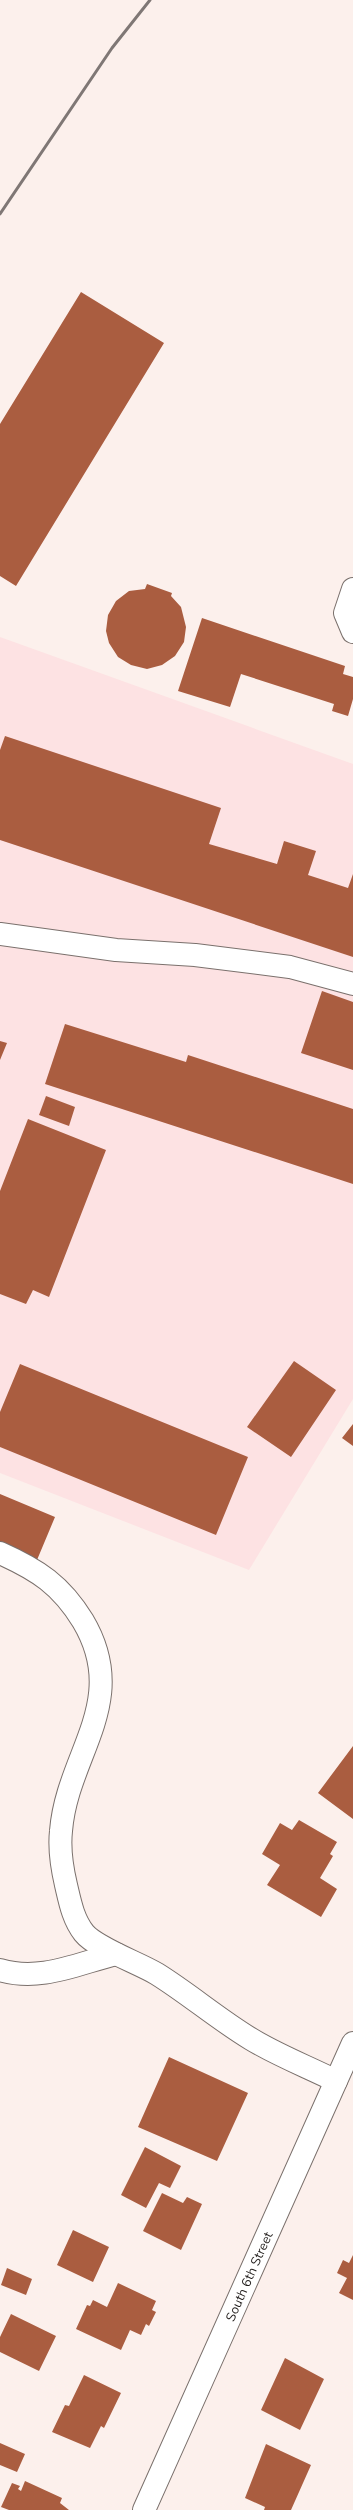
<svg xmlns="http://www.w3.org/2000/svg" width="353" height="2510" font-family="'Nunito Sans',sans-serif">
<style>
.industrial{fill:#fde2e3}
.building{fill:#aa5d40}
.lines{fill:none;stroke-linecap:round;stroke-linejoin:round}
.minor-casing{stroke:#7a706c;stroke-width:24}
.minor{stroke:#fff;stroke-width:22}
.rail{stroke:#7f7775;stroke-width:3}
.labels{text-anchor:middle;stroke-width:3;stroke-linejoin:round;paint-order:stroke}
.street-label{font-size:13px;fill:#211d1b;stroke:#fcf0ec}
</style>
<rect width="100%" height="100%" fill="#fcf0ec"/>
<path class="industrial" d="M0,637l353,127v635l-104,171 -249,-97z"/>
<path class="building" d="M81,292l83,51 -148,243 -16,-10v-152z
M147,584l25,9 -1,3 10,11 5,20 -2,15 -9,14 -13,9 -15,4 -16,-4 -13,-8 -9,-14 -3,-12 2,-16 8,-14 13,-10 16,-2z
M202,618l143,48 -2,8 10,3v22l-5,17 -16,-5 2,-7 -93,-30 -11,33 -52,-16z
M5,736l216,72 -12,36 68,20 7,-23 32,10 -8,24 40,13 5,-14v83l-353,-117v-90z
M322,991l31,11v68l-52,-17z
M65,1024l121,38 2,-7 165,54v75l-308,-100z
M0,1041l7,2 -7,17z
M46,1096l29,11 -6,19 -30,-11z
M28,1119l78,31 -57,147 -16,-7 -7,14 -26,-10v-103z
M294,1361l42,29 -45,67 -44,-30z
M20,1364l228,93 -32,78 -216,-88v-35z
M353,1424v22l-11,-8z
M0,1494l55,23 -18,43 -37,-16z
M353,1746v73l-35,-26z
M299,1820l38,22 -7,12 3,2 -13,22 17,11 -16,28 -54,-32 13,-20 -18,-11 18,-31 12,7z
M169,2057l79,36 -31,68 -79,-34z
M145,2147l36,19 -11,22 -11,-5 -13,25 -25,-13z
M162,2193l21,10 4,-6 15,7 -21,46 -38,-19z
M73,2230l36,17 -16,35 -36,-17z
M353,2255v45l-14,-7 8,-15 -10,-5 6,-13 6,3z
M7,2268l25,11 -6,16 -25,-10z
M118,2283l38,18 -4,9 4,2 -7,14 -3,-2 -5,11 -11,-5 -9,20 -45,-21 11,-24 3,1 3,-6 14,7z
M11,2314l45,22 -17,35 -39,-19v-15z
M285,2358l39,21 -24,51 -39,-20z
M84,2375l37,18 -17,35 -3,-2 -11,22 -38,-16 13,-27 4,1z
M0,2443l25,11 -8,18 -17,-7z
M266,2444l45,21 -20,45h-27l1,-3 -20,-9z
M25,2481l37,17 -2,5 9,7h-60l-8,-3 11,-24 8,3 -2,3 3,2z"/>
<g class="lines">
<g class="minor-casing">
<g id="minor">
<path d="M353,589l-8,24 8,19"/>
<path d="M0,934l116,16 79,5 95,12 63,17"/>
<path d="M0,1553c38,17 61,32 83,68 48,81 -16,133 -22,210 -2,18 1,37 5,54 4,17 7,34 18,48 12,15 55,30 73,41 32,20 61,45 94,65 26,16 57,28 85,42"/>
<path d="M0,1970c40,12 76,-6 116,-16"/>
<path id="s1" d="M144,2510l209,-467"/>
</g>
</g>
<use href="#minor" class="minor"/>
<path class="rail" d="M0,214l112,-166 38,-48"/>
</g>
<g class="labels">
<g class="street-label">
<text dy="5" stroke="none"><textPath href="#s1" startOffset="256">South 6th Street</textPath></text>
</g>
</g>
</svg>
